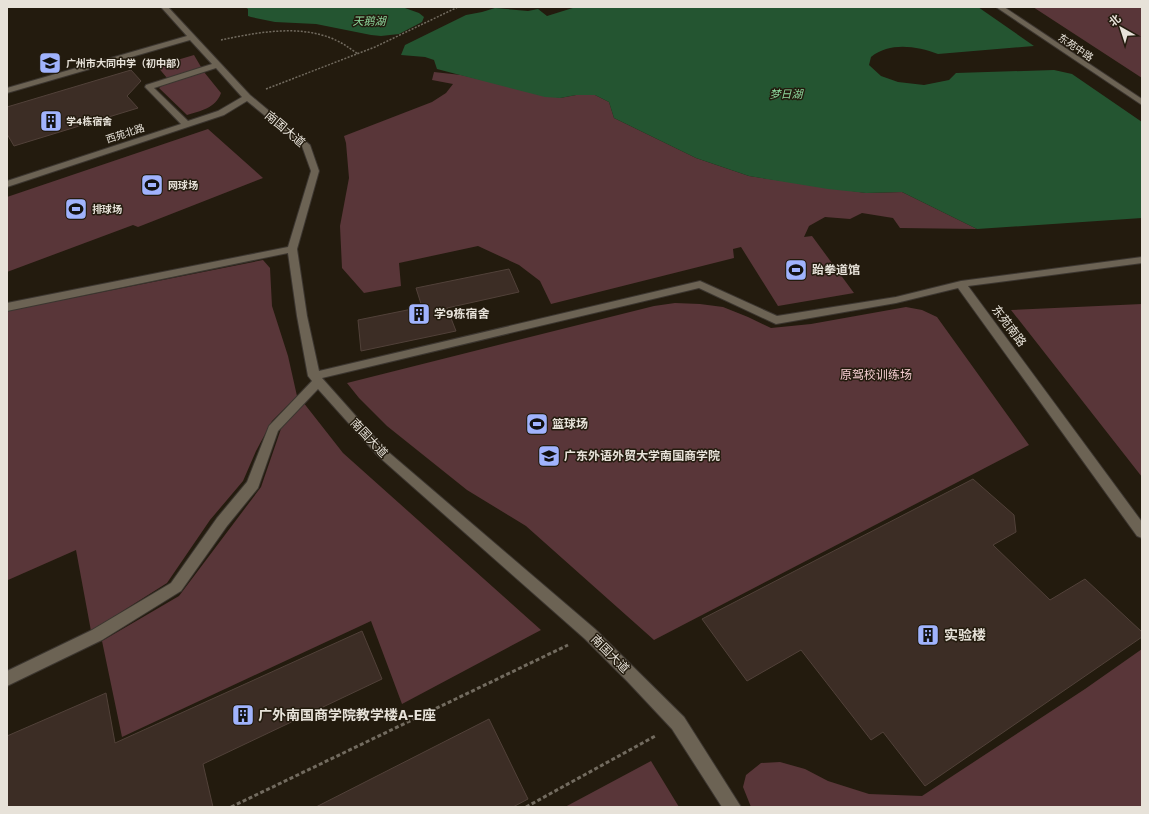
<svg xmlns="http://www.w3.org/2000/svg" width="1149" height="814" font-family="Commissioner,'Noto Sans SC',sans-serif">
<style>
.green{fill:#593639}
.water{fill:#245531}
.building{fill:#3c2d25;stroke:#514139}
.lines{fill:none;stroke-linecap:round;stroke-linejoin:round}
.minor-casing{stroke:#3c3630;stroke-width:2}
.path-far1{stroke:#726b5f;stroke-width:1.5;stroke-dasharray:2 1.5;stroke-linecap:butt}
.path{stroke:#726b5f;stroke-width:3;stroke-dasharray:4 2.5;stroke-linecap:butt}
.minor{fill:#6c6354;fill-rule:evenodd}
.labels{text-anchor:middle;stroke-width:3;stroke-linejoin:round;paint-order:stroke}
.far-street-label{font-size:10px;fill:#e7e2d9;stroke:#231b0e}
.far-poi-label{font-size:10px;font-weight:bold;fill:#e7e2d9;stroke:#231b0e;text-anchor:start}
.far-water-label{font-size:11px;font-style:italic;fill:#8dd89d;stroke:#231b0e}
.street-label{font-size:12px;fill:#e7e2d9;stroke:#231b0e}
.poi-label{font-size:12px;font-weight:bold;fill:#e7e2d9;stroke:#231b0e;text-anchor:start}
.park-label{font-size:12px;fill:#f5cdd0;stroke:#231b0e}
.near-poi-label{font-size:14px;font-weight:bold;fill:#e7e2d9;stroke:#231b0e;text-anchor:start}
</style>
<rect width="100%" height="100%" fill="#231b0e"/>
<path class="green" d="M1033,7h109v71z
M194,55l10,17 17,21c-5,15 -21,18 -34,22l-28,-27 8,-6v-4l-10,-12z
M434,72l27,3 99,23 16,-3h19l14,7 5,16 82,40 53,18 117,17 36,-1 75,37 -77,-1 -7,-10 -31,-5 -12,6 -25,-2 -16,9 -5,11 8,-1 42,57 -76,13 -37,-59 -8,2 1,9 -183,46 -11,-23 -21,-16 -41,-19 -79,17 2,23 -37,7 -22,-25 -2,-42 9,-48 -3,-35 -2,-7 88,-34 14,-9 7,-9 -21,-4z
M208,129l55,49 -125,49 -5,-2 -126,47v-75z
M263,260l7,8 2,38 16,50 9,40 -25,25 -16,30 -13,30 -33,39 -43,63 -76,48 -15,-81 -68,30 -1,-269z
M675,303l25,1 23,3 25,10 23,11 40,-4 95,-17 16,3 15,7 92,128 -375,195 -128,-114 -59,-36 -80,-64 -28,-28 -12,-15 307,-77z
M1142,304v173l-131,-167z
M303,402l40,51 198,177 -139,74 -31,-83 -249,116 -20,-96 77,-45 82,-109 23,-67z
M1142,649v158h-391l-8,-20 3,-12 15,-12 19,-1 25,7 23,12 41,13 53,2 163,-107z
M651,761l28,46h-114z"/>
<path class="water" d="M245,7h157l17,6 5,4 -2,5 -23,12 -18,2 -10,-1 -55,-11 -41,-2 -24,-5 -3,-1v-7z
M576,7h402l56,39 -96,8c-22,-8 -48,-12 -67,3l-2,8 12,11 17,6 26,3 25,-5 7,-7 98,-3 18,4 70,48v96l-165,11 -75,-37 -36,1 -38,-4 -79,-13 -53,-18 -82,-40 -5,-16 -14,-7h-19l-16,3 -15,-1 -108,-28 -3,-9 -9,-3 -24,-2 4,-10 61,-30 16,-3 13,-4 33,3 10,-2 9,7z"/>
<path class="building" d="M131,70l10,11 -14,15 11,12 -124,38 -7,-12v-27z
M509,269l10,23 -72,16 9,23 -95,20 -3,-31 64,-13 -6,-19z
M973,479l41,36 2,17 -23,13 57,55 35,-21 57,53v5l-217,149 -42,-54 -12,8 -70,-90 -54,31 -45,-62z
M362,631l20,48 -179,85 10,43h-206v-71l99,-43 9,50z
M489,719l39,80 -15,8h-197z"/>
<g class="lines">
<g class="minor-casing">
<path id="minor" d="M161,7h7l82,88 60,50 9,26 -22,78 10,67 12,55 381,-90 77,35 119,-19 65,-16 181,-24v6l-174,23 174,236v16l-5,-2 -179,-248 -62,15 -120,21 -77,-36 -377,90 64,72 209,179 89,88 57,90h-19l-50,-78 -45,-48 -42,-42 -207,-183 -60,-67 -40,42 -20,57 -31,38 -46,65 -79,49 -95,46v-15l85,-41 79,-47 46,-65 30,-36 22,-56 43,-45 -4,-5 -11,-60 -9,-63 -281,58v-8l281,-56 23,-76 -9,-25 -55,-45 -23,14 -217,72v-6l174,-57 -36,-37 1,-2 66,-21 -22,-24 -183,53v-5l180,-52zM216,68l26,29 -24,14 -30,10 -34,-33z
M996,7h8l138,92v6z"/>
</g>
<path class="path-far1" d="M221,40c33,-7 74,-15 107,-3 12,4 20,10 30,17
M266,89l109,-42 83,-40"/>
<path class="path" d="M231,807l337,-162
M526,807l131,-72"/>
<use href="#minor" class="minor"/>
</g>
<defs>
<g id="school-square" transform="scale(1.15)"><rect x="-9" y="-9" width="18" height="18" rx="4" fill="#a0b3fd" stroke="#231b0e"/><path d="M0-5L7-2L0 1L-7-2ZM-4 1L0 2.5L4 1V4Q0 6-4 4Z" fill="#111"/></g>
<g id="building-square" transform="scale(1.15)"><rect x="-9" y="-9" width="18" height="18" rx="4" fill="#a0b3fd" stroke="#231b0e"/><path d="M-4-6H4V6H1V3H-1V6H-4ZM-2.5-4.3h1.7v1.8h-1.7ZM.8-4.3h1.7v1.8H.8ZM-2.5-1h1.7V.8h-1.7ZM.8-1h1.7V.8H.8Z" fill="#111"/></g>
<g id="stadium-square" transform="scale(1.15)"><rect x="-9" y="-9" width="18" height="18" rx="4" fill="#a0b3fd" stroke="#231b0e"/><path d="M0-5a6.5 5 0 1 0 0 10a6.5 5 0 1 0 0-10ZM-3.5-1.8h7v3.6h-7Z" fill="#111"/></g>
<g id="university-square" transform="scale(1.15)"><rect x="-9" y="-9" width="18" height="18" rx="4" fill="#a0b3fd" stroke="#231b0e"/><path d="M0-5L7-2L0 1L-7-2ZM-4 1L0 2.5L4 1V4Q0 6-4 4Z" fill="#111"/></g>
</defs>
<g fill-rule="evenodd">
<use href="#school-square" x="50" y="63"/>
<use href="#building-square" x="51" y="121"/>
<use href="#stadium-square" x="152" y="185"/>
<use href="#stadium-square" x="76" y="209"/>
<use href="#stadium-square" x="796" y="270"/>
<use href="#building-square" x="419" y="314"/>
<use href="#stadium-square" x="537" y="424"/>
<use href="#university-square" x="549" y="456"/>
<use href="#building-square" x="928" y="635"/>
<use href="#building-square" x="243" y="715"/>
</g>
<g class="labels">
<g class="far-street-label">
<text transform="translate(1076 47) rotate(34)" y="4">东苑中路</text>
<text transform="translate(125 133) rotate(-18)" y="4">西苑北路</text>
</g>
<g class="far-poi-label">
<text x="66" y="67">广州市大同中学（初中部）</text>
<text x="66" y="125">学4栋宿舍</text>
<text x="168" y="189">网球场</text>
<text x="92" y="213">排球场</text>
</g>
<g class="far-water-label">
<text x="369" y="25">天鹅湖</text>
<text x="786" y="98">梦日湖</text>
</g>
<g class="street-label">
<text transform="translate(285 129) rotate(40)" y="4">南国大道</text>
<text transform="translate(1009 326) rotate(53)" y="4">东苑南路</text>
<text transform="translate(369 438) rotate(47)" y="4">南国大道</text>
<text transform="translate(610 654) rotate(45)" y="4">南国大道</text>
</g>
<g class="poi-label">
<text x="812" y="274">跆拳道馆</text>
<text x="434" y="318">学9栋宿舍</text>
<text x="552" y="428">篮球场</text>
<text x="564" y="460">广东外语外贸大学南国商学院</text>
</g>
<g class="park-label">
<text x="876" y="379">原驾校训练场</text>
</g>
<g class="near-poi-label">
<text x="944" y="640">实验楼</text>
<text x="258" y="720">广外南国商学院教学楼A-E座</text>
</g>
</g>
<rect width="1149" height="814" fill="none" stroke="#e7e2d9" stroke-width="16"/>
<g transform="translate(1121 28) rotate(321)" stroke="#231b0e" stroke-width="3" paint-order="stroke">
<path d="M0-3L7 15L0 10L-7 15Z" fill="#e7e2d9"/>
<text y="-6" font-size="11" font-weight="bold" text-anchor="middle" fill="#e7e2d9">北</text>
</g>
</svg>
